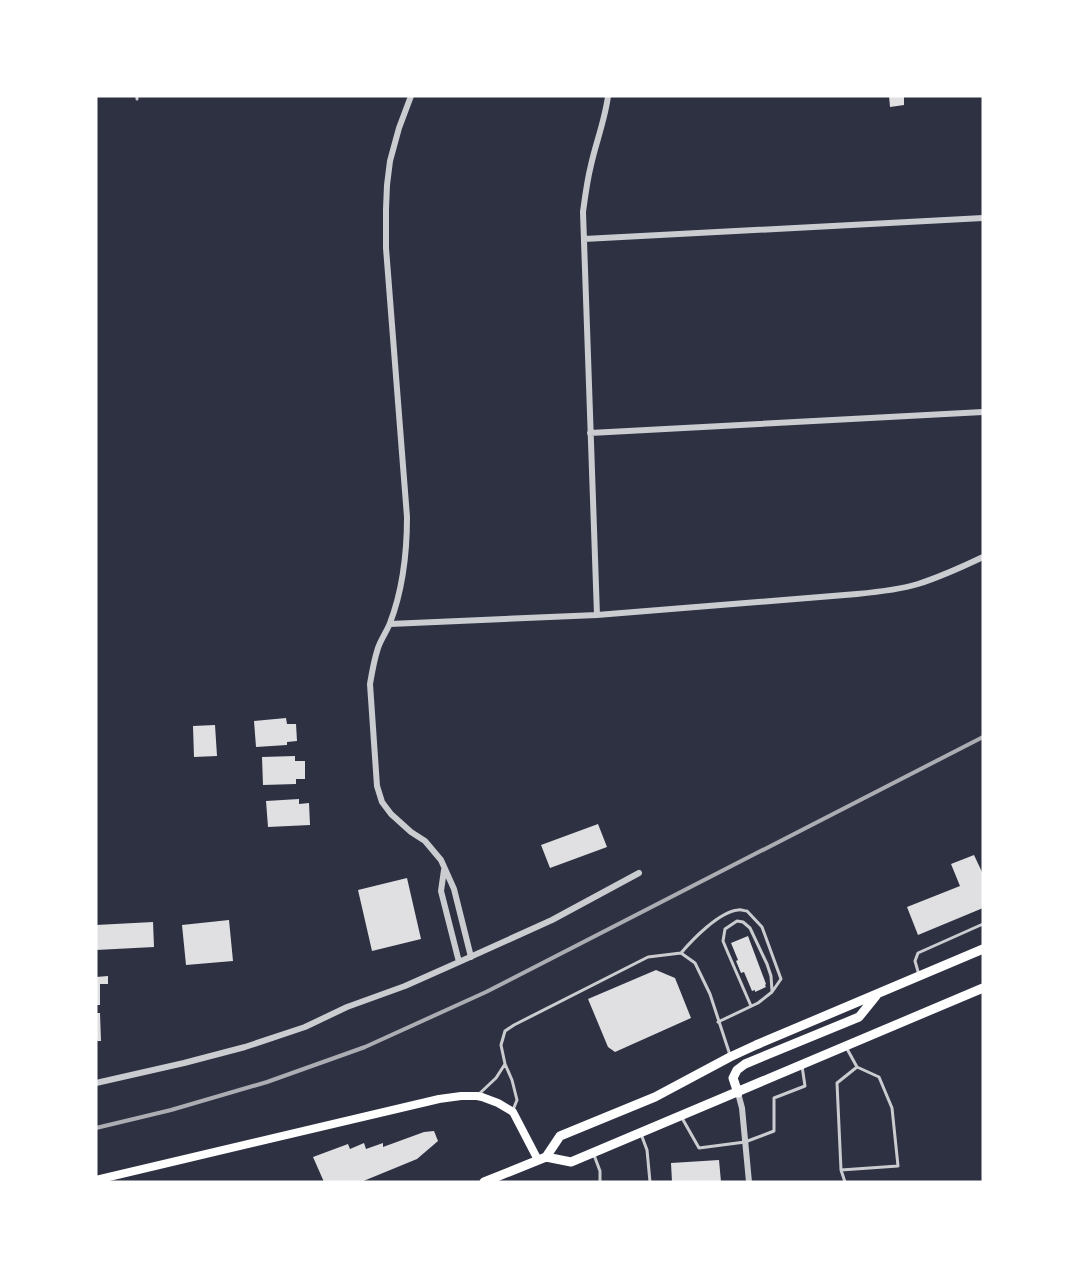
<svg xmlns="http://www.w3.org/2000/svg" width="1079" height="1278" font-family="Montserrat,sans-serif">
<style>
.building{fill:#e0e0e3}
.lines{fill:none;stroke-linecap:round;stroke-linejoin:round}
.service{stroke:#caccd0;stroke-width:3}
.minor{stroke:#caccd0;stroke-width:6}
.secondary{stroke:#fff;stroke-width:8}
.primary{stroke:#fff;stroke-width:9}
.rail{stroke:#abadb3;stroke-width:4}
</style>
<rect width="100%" height="100%" fill="#2d3142"/>
<path class="building" d="M889,96h15v9l-14,2z
M286,718l1,6h9l1,17 -10,1v3l-31,2 -2,-26z
M215,725l2,31 -23,1 -1,-31z
M295,756v5h10v18h-9v5l-33,1 -1,-28z
M299,799v5l10,-1 1,22 -42,2 -2,-26z
M598,824l9,23 -57,21 -9,-23z
M974,855l8,17 1,-1v37l-65,27 -11,-28 53,-21 -9,-22z
M407,878l14,61 -49,12 -14,-61z
M229,920l4,41 -47,4 -4,-40z
M153,922l1,25 -58,3v-25z
M748,936l18,48 -1,1 1,2 -11,5v-2l-3,1 -8,-19 -3,1 -5,-12 2,-1 -7,-17z
M656,970l19,8 16,40 -76,34 -7,-5 -20,-48z
M108,976v8h-8v21h-4v-28z
M96,1013h4l1,28h-5z
M434,1131l4,10 -21,18 -56,23h-37l-11,-25 35,-13 2,5 14,-6 2,6 17,-6v4l41,-15z
M719,1160l2,22h-49l-1,-19z"/>
<g class="lines">
<path class="service" d="M137,96v3
M681,953c12,-14 38,-41 57,-43 3,-1 6,1 9,1l15,16 19,52 -9,13 -14,11 -40,19
M919,975l-4,-14 3,-8 65,-29
M751,1006l-23,-53 -5,-12 2,-12 12,-8 6,1 7,6 17,36 4,12 1,15
M479,1094l17,-16 9,-14
M513,1110l4,-10 -5,-20 -7,-16 -4,-19 4,-14 9,-6 134,-68 33,-4 14,10 15,31 20,61
M682,1118l17,30 46,-6 29,-11v-33l31,-12 -3,-20
M641,1134l6,16 3,32
M594,1155l6,16v11
M841,1170l-4,-87 20,-16
M845,1182l-4,-12 57,-4 -6,-58 -13,-31 -22,-10 -11,-20"/>
<path class="minor" d="M411,96l-12,32 -9,33 -3,24 -1,24v39l21,269c0,35 -4,72 -17,106 -3,8 -9,16 -12,25 -4,12 -6,24 -8,36l7,102 5,16 9,12 20,18 14,9 16,19 13,29 17,68
M584,239l399,-21
M590,433l393,-21
M597,615l-14,-403c2,-15 4,-31 8,-47 5,-23 14,-45 17,-69
M390,624l207,-9 260,-21c21,-2 41,-4 61,-10 22,-7 44,-17 65,-27
M444,870l-3,21 18,71
M96,1083l88,-20 61,-16 60,-20 42,-20 58,-21 54,-24 93,-42 87,-47
M738,1093l4,15 7,74"/>
<path class="secondary" d="M96,1180l343,-81 22,-3h16l5,1 16,6 15,9 25,48"/>
<path class="primary" d="M738,1093l-5,-15 4,-8 8,-6 114,-47 17,-21
M546,1157l14,-21 95,-39 75,-40 26,-12 227,-96
M484,1182l62,-25 25,5 412,-174"/>
<path class="rail" d="M96,1128l75,-18 96,-28 98,-35 121,-55 497,-255"/>
</g>
<rect width="1079" height="1278" fill="none" stroke="#ffffff" stroke-width="195"/>
</svg>
